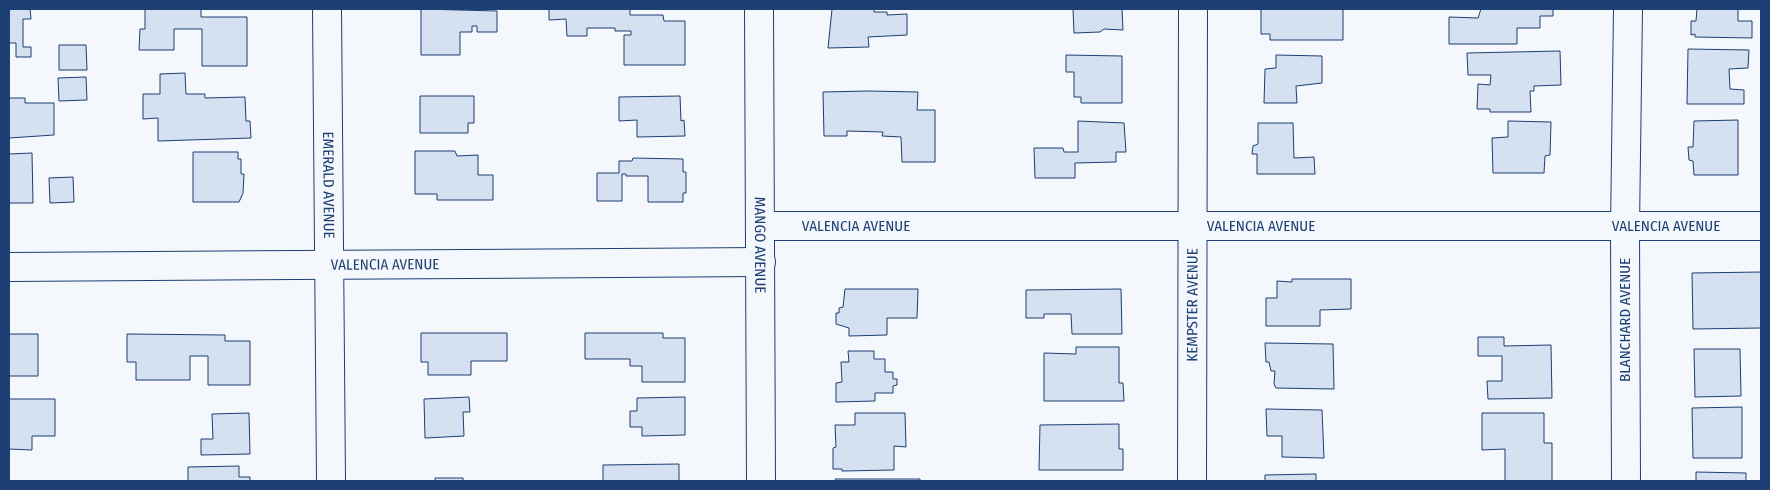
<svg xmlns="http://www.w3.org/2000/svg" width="1770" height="490" font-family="'Fira Sans Condensed',sans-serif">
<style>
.building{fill:#d5e0f0;stroke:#1d3f73}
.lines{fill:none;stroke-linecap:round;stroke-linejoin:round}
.minor-casing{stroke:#1d3f73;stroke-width:30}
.minor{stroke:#f4f7fb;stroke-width:28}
.labels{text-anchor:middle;stroke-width:4;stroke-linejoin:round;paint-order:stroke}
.street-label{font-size:15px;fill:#1d3f73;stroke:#f4f7fb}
</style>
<rect width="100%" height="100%" fill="#f4f7fb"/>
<path class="building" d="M9,9h21l1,10h-8v28h8v10h-15v-14h-7z
M145,9h56v8h46v49h-45v-37h-28v21h-35l1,-21h5z
M421,9l76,2v21h-20v-6h-5v6h-12v23h-39z
M549,9h81v6h33l1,6h21v44h-61v-30h7v-4h-16v-3h-28v8h-20l-1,-17 -17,1z
M832,9h42v3h13v3l20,-1v21l-39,2 1,10 -41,1z
M1073,9h49l1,21 -19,-1 -4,3 -26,1z
M1261,9h82v31h-73v-6h-9z
M1481,9h72v7h-13v12h-23v16h-68v-27l29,1z
M1697,9h41v12h14v17l-57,-1v-3l-4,1v-14h5z
M59,45h27l1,25h-28z
M1688,49l61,1 -1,18 -19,1 1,20 14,1v14h-57z
M1560,51l1,34 -27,1v5h-4l1,21h-41v-3h-13l1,-25 12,1 1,-10h-23l-1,-22z
M1066,55l56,1v47h-41v-6h-7v-25h-8z
M1276,55l46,1v27l-26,3 1,17h-33l1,-34 11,-1z
M185,73l1,21h19v4l40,-1 1,24h4l1,17 -93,3v-23l-15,1v-25h17v-20z
M86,77l1,23 -28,1 -1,-23z
M869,91l49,1 -1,18h18v52h-33l-1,-25 -19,-1 1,-4 -36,-1v5h-23l-1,-44z
M420,96h54v27h-6v10h-48z
M680,96l1,25 3,-1 1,16 -48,1v-17l-18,1v-24z
M9,98h16v5h29v32l-45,3z
M1738,120v55h-44l-1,-14 -4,-1 -1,-13h5l1,-26z
M1078,121l46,2 2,29h-10v10l-41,1v15h-40l-1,-30h29l1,4h14z
M1508,121l43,1 -1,33 -5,1 -1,17h-51l-1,-35 16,-1z
M1258,123h35l1,35 20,-1 1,17h-58v-20h-5l1,-8 5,-2z
M415,151h40l2,5 21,-1v20h15v25h-56v-6h-22z
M193,152h45v7h3v15h3l-1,19 -4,9h-46z
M32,153l1,50h-24v-49z
M633,158l50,1v13h3v21h-3v9h-35v-26h-22v-2h-4v27h-25v-28h22v-12h13z
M73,177l1,25 -24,1 -1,-25z
M1761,272v56l-68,1 -1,-56z
M1292,279h59v30l-31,1v16h-54v-28h11v-17l15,1z
M845,289h73l-1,29h-30v17l-38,1v-8l-13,-4v-11h3v-5l4,-1z
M1121,289l1,45h-50l-1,-20h-27v4h-18v-28z
M421,333h86v28h-36v14h-43v-13h-7z
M585,333h78v5h22v44h-43v-16h-12v-7h-45z
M9,334h29v42h-29z
M127,334l98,1v6h25v44h-42v-29h-18v24h-54v-18h-9z
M1478,337h26v9l47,-1 1,53 -64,1 -1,-18h15v-25h-24z
M1265,343l68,1 1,45 -58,-1 -2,-4 1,-13h-4l-2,-9h-3z
M1076,347h43v36h4l1,18h-80v-48l32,1z
M1694,349h46l1,47 -46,1z
M848,351h26v8h11v13h8v7h4v6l-4,1v7h-18v8l-39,1v-19l6,-1 -1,-20h8z
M469,397l1,15h-7l1,24 -39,2 -1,-39z
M685,397v38l-43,1v-9h-12v-16h7v-13z
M9,399h46v37h-23v14l-23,-1z
M1742,407v51h-49l-1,-50z
M1266,409l56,1 2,48 -42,-1v-21h-15z
M249,413l1,41 -49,1v-16h12l-1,-25z
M855,413h50l1,34 -12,-1v24l-52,1v-2h-9v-21l3,-1 -1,-22h20z
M1482,413h62v30h8v38h-47v-32l-23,1z
M1119,424v25h4v21h-84l1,-45z
M679,464v17h-76v-16z
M239,466v11h11v4h-62v-14z
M1696,472l50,1v8h-50z
M1316,474v7h-51v-6z
M435,478h28v3h-28z
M835,479h85v2h-84z"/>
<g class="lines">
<g class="minor-casing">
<g id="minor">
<path id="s1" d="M327,9l4,472"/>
<path id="s2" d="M759,9l2,472"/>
<path id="s3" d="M761,226h1000"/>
<path id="s4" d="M9,267l752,-5"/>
<path id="s5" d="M1192,481l1,-472"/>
<path d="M1626,481l-1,-254 3,-218"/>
</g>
</g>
<use href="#minor" class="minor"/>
</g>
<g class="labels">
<g class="street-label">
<text dy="5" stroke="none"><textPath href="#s1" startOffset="176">EMERALD AVENUE</textPath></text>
<text dy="5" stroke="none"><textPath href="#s3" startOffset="95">VALENCIA AVENUE</textPath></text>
<text dy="5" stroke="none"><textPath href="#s3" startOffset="500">VALENCIA AVENUE</textPath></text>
<text dy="5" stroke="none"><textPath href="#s3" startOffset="905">VALENCIA AVENUE</textPath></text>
<text dy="5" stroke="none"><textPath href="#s2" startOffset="236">MANGO AVENUE</textPath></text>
<text dy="5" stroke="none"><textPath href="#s4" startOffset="376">VALENCIA AVENUE</textPath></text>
<text dy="5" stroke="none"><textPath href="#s5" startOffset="176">KEMPSTER AVENUE</textPath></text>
<text transform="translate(1625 320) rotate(-90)" y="5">BLANCHARD AVENUE</text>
</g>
</g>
<rect width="1770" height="490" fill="none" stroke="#1d3f73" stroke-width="20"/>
</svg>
